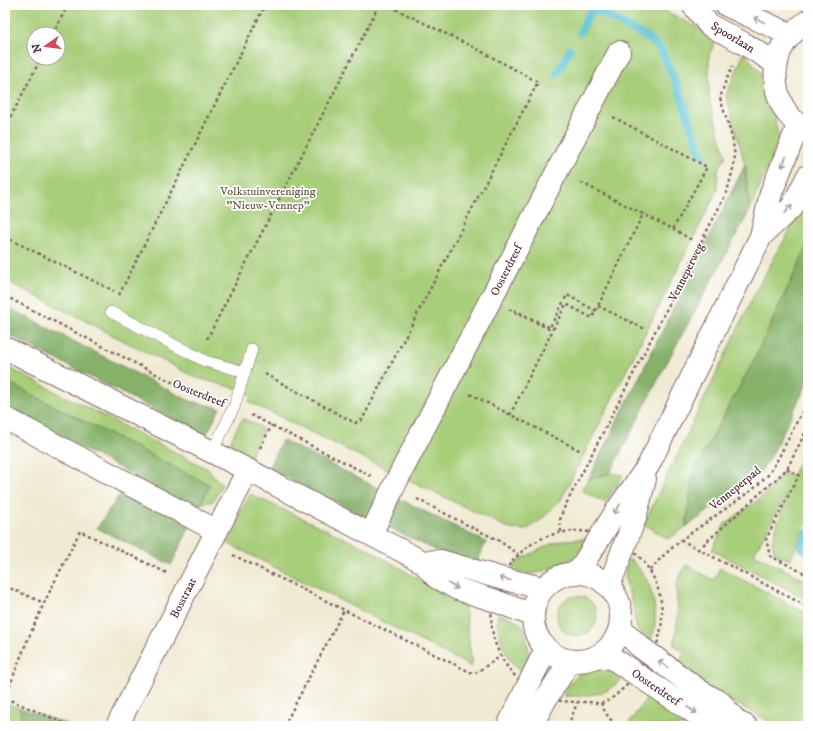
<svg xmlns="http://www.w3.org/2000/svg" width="813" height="731" font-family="'IM FELL DW Pica',serif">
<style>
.green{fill:#a7ce79;stroke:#787652;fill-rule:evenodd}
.forest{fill:#85b169;stroke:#68684a}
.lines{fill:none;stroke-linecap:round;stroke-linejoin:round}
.stream{stroke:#59c2d5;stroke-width:8}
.service-casing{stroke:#846665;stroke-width:12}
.minor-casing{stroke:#846665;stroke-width:24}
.tertiary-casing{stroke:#846665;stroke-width:24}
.secondary-casing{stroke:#846665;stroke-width:24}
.path{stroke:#846665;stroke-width:2.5;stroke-dasharray:3 3;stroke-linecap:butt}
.service{stroke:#fff;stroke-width:11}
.minor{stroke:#fff;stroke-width:22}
.tertiary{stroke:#fff;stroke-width:22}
.secondary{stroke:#fff;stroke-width:22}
.path-bridge{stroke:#846665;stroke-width:2.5;stroke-dasharray:3 3;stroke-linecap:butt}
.oneway{stroke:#ae9aa0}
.labels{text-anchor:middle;stroke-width:3.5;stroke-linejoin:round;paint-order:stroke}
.street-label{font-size:12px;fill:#4a1f2b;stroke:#fff}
.park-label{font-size:12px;fill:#665442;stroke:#fff}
</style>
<rect width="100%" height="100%" fill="#fff"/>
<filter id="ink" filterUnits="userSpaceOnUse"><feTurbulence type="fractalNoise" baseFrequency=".025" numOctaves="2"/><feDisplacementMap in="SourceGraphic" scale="8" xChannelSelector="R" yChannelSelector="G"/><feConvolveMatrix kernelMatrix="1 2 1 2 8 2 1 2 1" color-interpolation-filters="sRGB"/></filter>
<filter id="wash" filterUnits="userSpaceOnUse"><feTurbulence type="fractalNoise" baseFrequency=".012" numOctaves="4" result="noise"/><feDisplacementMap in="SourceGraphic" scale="16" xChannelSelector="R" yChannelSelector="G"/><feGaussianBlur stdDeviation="0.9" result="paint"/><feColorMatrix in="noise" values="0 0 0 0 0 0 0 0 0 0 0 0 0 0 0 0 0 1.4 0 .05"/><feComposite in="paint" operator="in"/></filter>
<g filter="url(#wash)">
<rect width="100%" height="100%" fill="#efead2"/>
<path class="green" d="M5,5h649l63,33 -8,17v44l17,57 -8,14 -1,21 -156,309 -19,19 -16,11 -16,-1 -261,-127 2,-6 -16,-8 -38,-10 -192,-98zM34,34h24v24h-24z
M744,53l22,26 13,59 -29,72 -5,-45 -19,-70z
M808,198v47l-54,115 -61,113 -7,54 -18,12 -24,-15 114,-237z
M5,366l203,103 14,16 -9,16 -12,3 8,-19 -204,-104z
M243,419c6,2 16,6 20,11l-12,25 -2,1c-8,-4 -17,-6 -18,-16l9,-18z
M808,444v76l-18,40 -15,-6 -3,-12 15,-50 -33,62 54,28v18l-96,-50 13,-26 33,-24 12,-11 13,-17 9,4z
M610,473l13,2 -18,28 -24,-13 7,-10z
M250,494l120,56 53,32 41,17 8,68 -247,-125z
M581,539h7l-14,19 -6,3 -24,10 -9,2 -6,1 -17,-2v-3l3,-5 6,-5 30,-15 13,-4z
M630,559c7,6 13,14 17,22 8,15 12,46 3,60l-12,-10 -3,-9 -1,-13 -9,-30 1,-11z
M686,565l28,15 6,-12 88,46v112h-30l-47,-25 -54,-36 8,-13 -11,-7 4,-28 -2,-33z
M557 616a20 20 0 1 1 40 0a20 20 0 1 1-40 0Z
M498,614l14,4 11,8 2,4 4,24 -7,20 -12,-14 -8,-16 -5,-20z
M599,668l15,3 9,7c-16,18 -36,18 -59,18l-1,-1c8,-17 18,-25 36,-27z
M651,693l54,33h-71l-5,-3z
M5,703l15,5 1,18h-16z"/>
<path class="forest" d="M745,165l5,45 -78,143 -62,120 -22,7z
M808,245v137l-37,74 -11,16 -22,18 -52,37 7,-54 61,-113z
M5,306l185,95 30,7 -14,28 -201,-103z
M5,381l205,104 -39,80 -74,-37 36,-53 -128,-67z
M282,440l204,102 -9,21 -38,-11 -171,-83z
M20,708l52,18h-51z"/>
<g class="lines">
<path class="stream" d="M580,32l12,-24 56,30 12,10 18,39 24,69
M557,74l13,-25
M808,533l-7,14 7,4"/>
</g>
</g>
<g filter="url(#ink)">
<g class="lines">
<g class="service-casing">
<path id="service" d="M111,312l94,49 40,11
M212,452l22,-45 18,-58"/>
</g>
<g class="minor-casing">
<path id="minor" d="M5,418l212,113
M371,534l27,-56 221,-426
M117,726l131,-256
M508,726l38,-77
M531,726l16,-29 23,-36"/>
</g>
<g class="tertiary-casing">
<path id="tertiary" d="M761,236l31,-29 16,-31
M5,348l243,122 175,92 13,15 22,12 35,11 39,15
M423,562l18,-1 59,17 43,10
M578,572l41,-65 29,-41 113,-230 10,-43 27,-67
M533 617a44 44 0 1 1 88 0a44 44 0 1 1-88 0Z
M609,586l26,-68 10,-39
M620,627l19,19 61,45 21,12 16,19 9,4
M598,656l14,2 86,57 14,5 25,2"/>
</g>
<g class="secondary-casing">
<path id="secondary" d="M693,5l16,20 34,18 34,21
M726,5l65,30
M808,21c-6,4 -12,9 -17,14 -20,20 -20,56 -4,78 6,8 13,14 21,19"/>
</g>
<path class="path" d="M53,34l15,-29
M613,117l94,50 -34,62 -30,-15
M5,128l36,-70
M673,229l19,11
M5,237l109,54
M119,295l146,-290
M5,296l184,95 26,9
M578,301l18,10
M598,306l47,23
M514,310l39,19
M207,339l172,-334
M265,374l90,49 7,-3 176,-338 -63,-34 -88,-43
M470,394l111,57
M251,415l120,61
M510,415l56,-111 26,14 51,-104 -63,-32
M260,448l12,-23
M787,469l12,6 -33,64 4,17 38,19
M417,499l54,28 27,13 20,14
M574,531c15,0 28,2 41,9 44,20 59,74 37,115 -6,12 -16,21 -25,30 -7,6 -18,18 -27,18 -4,0 -9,-1 -13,-1 -17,0 -31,0 -47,-7 -15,-8 -28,-20 -37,-35 -25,-41 -8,-96 34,-119 12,-7 24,-9 37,-10z
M561,532l-1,-12 3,-10 164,-318 6,-23 2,-13 -3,-19 -12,-39 6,-18 7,-14
M681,540l127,67
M703,545l84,-76 21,-42
M233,555l241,119 27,-18
M650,570l13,-14 18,-16 71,-50 17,-16 10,-17 29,-57
M5,586l39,17
M5,698l20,-52 19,-43 36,-72 87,42
M5,698l66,28
M601,703c6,13 7,16 19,23
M284,726l60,-116
M568,726l2,-5 7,-18"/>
<use href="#service" class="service"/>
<use href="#minor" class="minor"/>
<use href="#tertiary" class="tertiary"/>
<use href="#secondary" class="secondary"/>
<path class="path-bridge" d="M509,309l40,20 18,-34 11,6"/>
</g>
<defs><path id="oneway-shaft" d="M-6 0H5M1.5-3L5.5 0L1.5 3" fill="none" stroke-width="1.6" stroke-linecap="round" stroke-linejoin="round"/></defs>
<g class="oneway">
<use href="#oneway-shaft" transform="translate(759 20) rotate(-155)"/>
<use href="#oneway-shaft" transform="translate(784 162) rotate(112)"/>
<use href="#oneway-shaft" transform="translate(788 209) rotate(-48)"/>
<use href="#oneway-shaft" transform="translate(617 509) rotate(124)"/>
<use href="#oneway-shaft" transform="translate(505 579) rotate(-167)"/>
<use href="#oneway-shaft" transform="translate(453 586) rotate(27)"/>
<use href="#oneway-shaft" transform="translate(663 664) rotate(-144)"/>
<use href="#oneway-shaft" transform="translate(692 710) rotate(33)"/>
</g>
</g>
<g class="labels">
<g class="street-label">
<text transform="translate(733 37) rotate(31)" y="4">Spoorlaan</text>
<text transform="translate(506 270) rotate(-63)" y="4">Oosterdreef</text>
<text transform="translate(686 272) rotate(-63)" y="4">Venneperweg</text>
<text transform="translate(199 393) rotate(22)" y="4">Oosterdreef</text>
<text transform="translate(735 488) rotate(-39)" y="4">Venneperpad</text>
<text transform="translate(183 598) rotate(-63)" y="4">Bosstraat</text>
<text transform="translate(656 687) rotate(34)" y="4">Oosterdreef</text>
</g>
<g class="park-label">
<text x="268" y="195">Volkstuinvereniging<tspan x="268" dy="14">"Nieuw-Vennep"</tspan></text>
</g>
</g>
<rect width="813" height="731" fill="none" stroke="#fff" stroke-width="20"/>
<g transform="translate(46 46) rotate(256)"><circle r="19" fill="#ffffff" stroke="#b7a5aa"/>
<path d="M0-3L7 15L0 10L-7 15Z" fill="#d1495b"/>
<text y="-6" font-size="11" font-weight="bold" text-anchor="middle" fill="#4a1f2b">N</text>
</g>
</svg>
